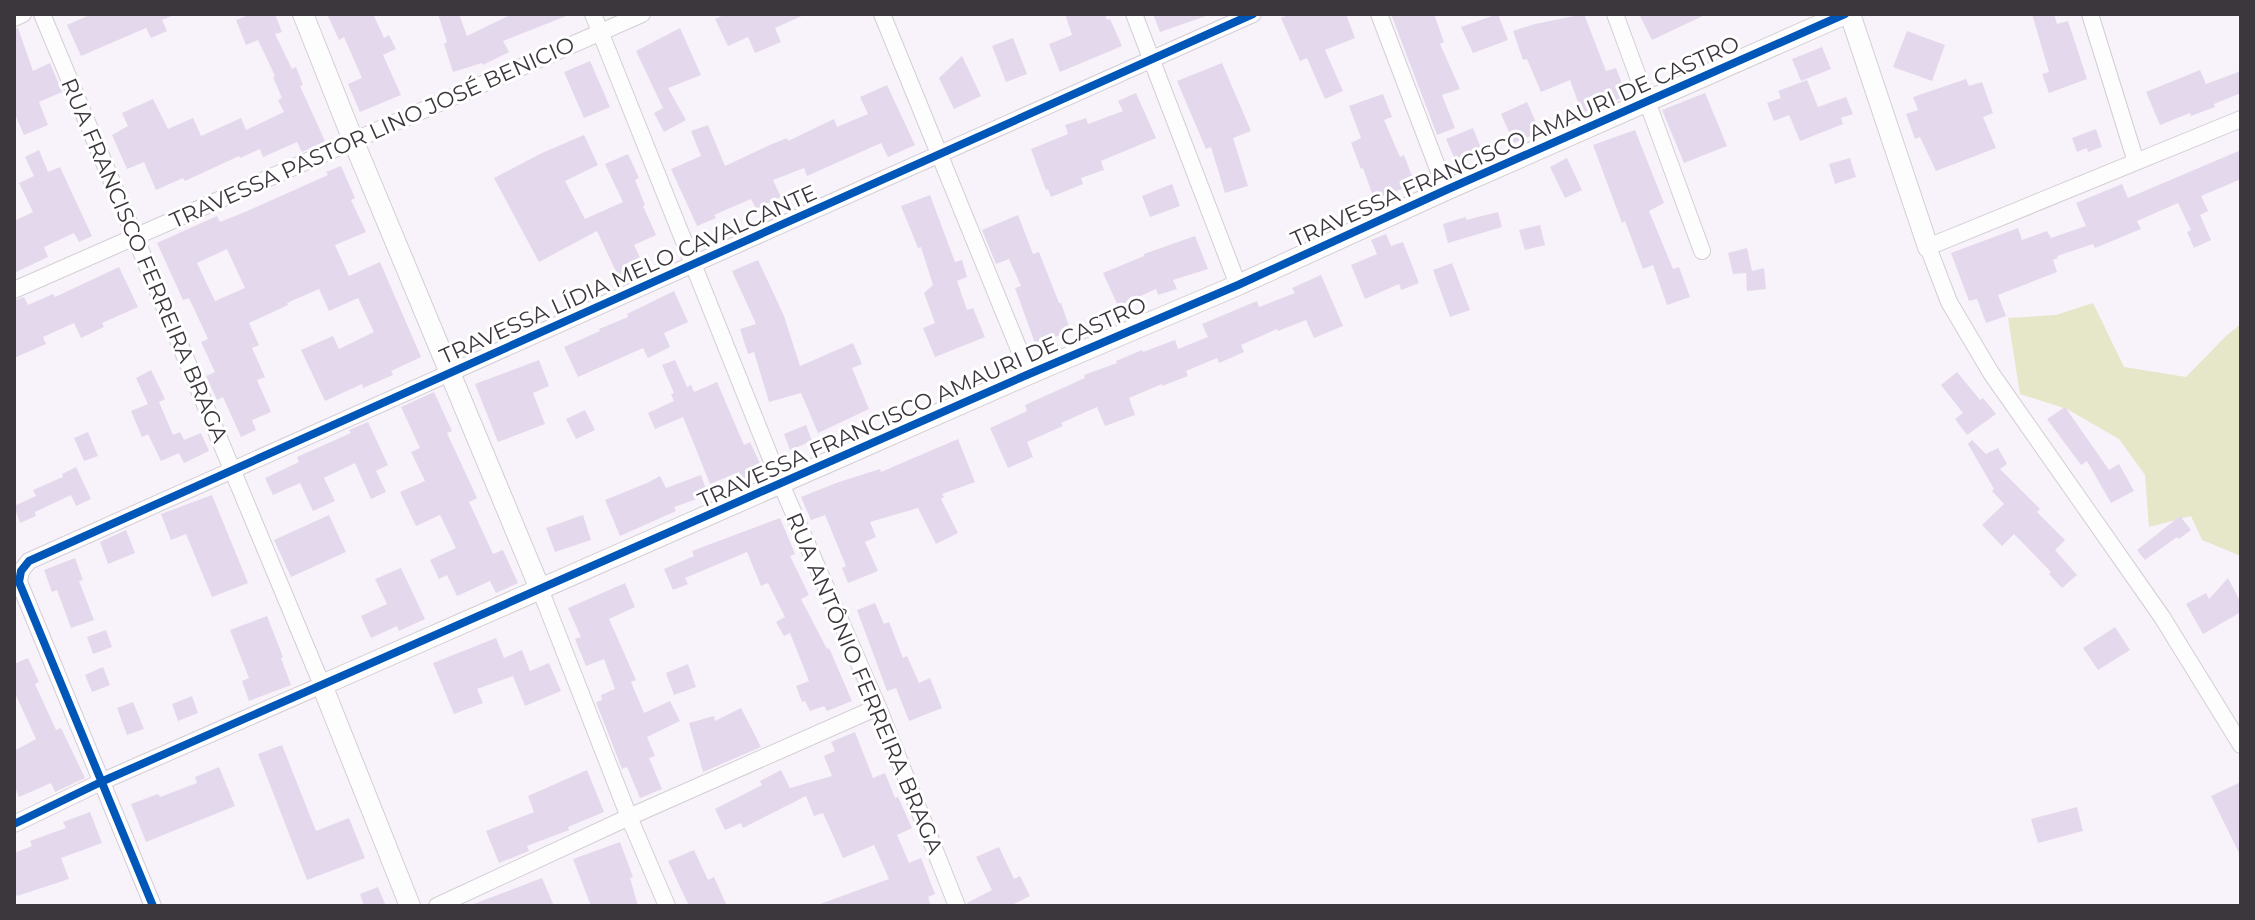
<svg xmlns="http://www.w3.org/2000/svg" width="2255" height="920" font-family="Montserrat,sans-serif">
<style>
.green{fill:#e6e6c9}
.building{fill:#e4d9ec;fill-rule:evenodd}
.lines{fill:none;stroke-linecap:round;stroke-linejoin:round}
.minor-casing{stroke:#d3ced4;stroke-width:18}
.tertiary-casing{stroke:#d3ced4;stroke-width:22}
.minor{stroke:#fefdfe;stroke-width:16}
.tertiary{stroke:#fefdfe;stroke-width:20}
.cycleway-casing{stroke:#fff;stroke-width:13}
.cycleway{stroke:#0057b8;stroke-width:8}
.labels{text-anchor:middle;stroke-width:6;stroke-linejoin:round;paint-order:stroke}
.street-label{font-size:22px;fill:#3c363d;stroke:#fff}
</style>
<rect width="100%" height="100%" fill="#f8f2fa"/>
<path class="green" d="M2093,303l31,64 62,10 40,-41 15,-12v232l-39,-16 -11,-24 -42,11 -4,-52 -26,-36 -52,-30 -47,-15 -12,-76 48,-3z"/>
<path class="building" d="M92,14h84l-14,6 5,11 -16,7 -5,-10 -65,28 -14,-31z
M252,14h23l7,18 -7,2 17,35 4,-2 7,18 -3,1 25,55 -23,11 -5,-10 -34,15 -3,-8 -20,9 -1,-2 -54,25 -2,-3 -27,12 -12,-28 -17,7 -15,-34 16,-9 -6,-13 31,-14 15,30 25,-11 8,18 40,-18 5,12 38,-18 -6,-12 4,-2 -9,-21 2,-1 -17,-36 -12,5 -10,-25z
M327,14h46l11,24 5,-3 7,14 -13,6 18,40 -41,17 -12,-28 14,-6 -18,-41 -5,3z
M438,14h21l8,22 45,-22 57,1 -66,26 6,11 -26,13 -1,-2 -29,9 -9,-28 3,-2z
M726,14h80l-31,14 6,14 -26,11 -7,-16 -20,9 -13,-27z
M1065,14h40l2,6 3,-1 12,27 -62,26 -11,-28 23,-9z
M1153,14h52l1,2 -46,16z
M1290,14h56l9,24 -30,12 18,41 -18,8 -18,-41 -7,3 -19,-43z
M1391,14h43l10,28 -4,2 20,45 -18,6 13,33 -18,7z
M1498,14l10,26 -35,13 -12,-26z
M1584,14l22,57 10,-3 11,28 -45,17 -12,-33 -29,12 -14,-33 -4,1 -10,-29 22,-7z
M1639,14h68l-55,26z
M2032,14h22l3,10 11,-3 19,58 -38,14 -7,-19 7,-2z
M18,28l15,43 17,-8 12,29 -23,10 9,23 -24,10 -10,-23v-83z
M680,28l21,47 -33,13 18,32 -22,12 -10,-19 9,-5 -27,-57z
M1907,31l38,14 -13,36 -39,-14z
M1013,38l14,36 -21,8 -14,-36z
M1822,47l9,22 -30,12 -9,-22z
M962,56l19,40 -27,13 -15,-31z
M590,61l20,46 -26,11 -20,-46z
M1222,63l29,68 -18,7 15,48 -23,7 -14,-46 -5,2 -29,-68z
M2200,70l6,14 35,-13v22l-27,11 1,3 -24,9 -1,-3 -30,12 -14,-33z
M1966,79l3,7 13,-4 11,31 -10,4 13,31 -60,23 -16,-34 -5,2 -9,-25 12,-4 -5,-13z
M1807,80l11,27 28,-10 7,17 -12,4 2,6 -43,17 -11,-26 -15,6 -7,-18 14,-5 -3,-7z
M887,85l28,60 -27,12 -7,-14 -74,33 -3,-8 -31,12 8,17 -25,12 -5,-10 -37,16 2,3 -19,8 -26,-57 30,-13 -10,-25 17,-6 17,41 47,-22 15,-6 1,3 46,-22 3,8 31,-13 -8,-17z
M1136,93l20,45 -55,23 3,9 -23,8 2,6 -32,13 -3,-8 -2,1 -15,-41 37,-15 -3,-9 21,-7 2,6 35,-13 -5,-10z
M1705,93l22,53 -43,17 -22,-53z
M1383,94l9,23 -8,3 16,37 4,-2 11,29 -41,15 -11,-31 -2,1 -10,-26 10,-5 -12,-32z
M1527,102l13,30 -26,11 -13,-29z
M1473,128l9,23 -26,11 -10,-23z
M2096,129l6,18 -14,5 -1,-4 -10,4 -5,-14z
M1635,130l29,73 -15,8 24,58 6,-2 11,30 -23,8 -14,-40 -10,4 -18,-48 -3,2 -29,-78z
M584,135l14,30 -33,16 20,38 38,-17 -18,-38 23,-10 11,24 -4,2 10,25 -2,1 13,29 -22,10 10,21 -25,12 -22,-47 -58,31 -45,-84 48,-25z
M39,150l9,22 12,-5 32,69 -13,6 -5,-9 -30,14 4,10 -34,16v-52l19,-9 -14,-29 15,-7 -9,-19z
M2241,150v29l-40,17 7,15 -8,4 11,25 -17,8 -7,-16 4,-2 -13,-27 -41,18 4,8 -46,19 -2,-4 -36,12 1,2 -5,2 4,12 -59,23 8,21 -20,7 -9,-24 -8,2 -18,-48 67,-25 4,12 25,-9 4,7 35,-12 -10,-23 46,-19 6,14z
M1567,158l15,32 -17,8 -15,-31z
M1850,158l6,19 -21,7 -6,-20z
M341,166l14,32 -4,2 15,32 -31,13 14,31 31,-14 41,95 -30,14 2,4 -30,13 -1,-4 -37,17 -24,-51 32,-14 6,13 35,-17 -16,-34 -29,13 -10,-22 -32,14 1,2 -39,18 10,22 -7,3 13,29 -8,3 14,32 -19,8 4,10 -15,7 -18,-40 -6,3 -11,-24 9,-4 -14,-30 7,-3 -19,-41 -6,2 -26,-57 60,-27 3,6 25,-10 83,-37 -2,-3zM227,249l18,39 -30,13 -18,-38z
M1172,184l8,22 -30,11 -8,-21z
M930,195l25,67 7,-2 5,17 -10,4 10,29 6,-2 12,29 -50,20 -12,-29 12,-5 -11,-30 9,-8 -12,-38 -3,1 -17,-42z
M1498,212l4,15 -54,16 -5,-19 23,-7v3z
M1018,215l15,39 6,-2 20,51h2l10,29 -36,11 -20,-55 6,-2 -12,-27 -13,5 -14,-34z
M1540,225l5,20 -20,5 -6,-20z
M1386,234l5,12 12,-4 16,41 -18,7 -2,-6 -34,15 -14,-34 26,-11 -6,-14z
M1195,236l13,33 -35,11 4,9 -19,6 -2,-6 -38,17 -15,-33 41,-17v-2z
M1747,248l5,23 12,-3 2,21 -19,2 -1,-18 -13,1 -5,-21z
M758,260l26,56 16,50 53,-23 9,21 -10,4 17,41 -51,24 -17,-40 -32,9 -15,-50 -6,2 -8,-25 16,-5 -24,-53z
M1452,263l18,47 -20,7 -17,-47z
M119,267l19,40 -36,16 2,4 -23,11 -7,-15 -31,14 3,7 -32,14v-57l10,-4 4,8 25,-11 2,3z
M1321,275l22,51 -29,12 -8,-18 -28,11 -1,-2 -36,16 3,7 -25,11 -2,-5 -31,13 2,5 -26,10v-2l-33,14 6,17 -30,11 -8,-19 -36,16 2,3 -36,16 6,15 -25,11 -18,-40 37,-17 -2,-6 60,-27 -1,-3 33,-12 -1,-2 26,-11 1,2 32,-12 3,9 30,-12 -6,-13 55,-23 2,6 36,-14 -3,-5z
M674,291l14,31 -24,11 6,14 -22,11 -5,-10 -65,29 -14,-30 36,-16 -1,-2 29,-12 -1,-3z
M539,360l10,26 -16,7 12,31 -47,18 -23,-58z
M675,360l12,27 4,-2 3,7 23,-10 27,63 6,-3 14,30 -20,9 -5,-9 -29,12 -27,-67 -28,12 -7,-16 26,-12 -3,-7 3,-1 -12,-28z
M151,370l14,29 -6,3 14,33 7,-3 4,8 17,-7 8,18 -25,12 -5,-10 -18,8 -13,-27 -6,3 -11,-26 17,-7 -12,-26z
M1957,372l23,28 3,-2 13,16 -29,21 -12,-16 8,-6 -22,-28z
M434,392l18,39 -5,2 30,65 -8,4 24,52 10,-4 15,33 -22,10 -6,-12 -33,15 -10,-21 -8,4 -9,-19 26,-12 -16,-33 -24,11 -16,-34 25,-11 -14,-29 9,-4 -19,-41z
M2065,407l44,63 10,-6 15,27 -23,12 -24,-42 -6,4 -34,-46z
M585,410l10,20 -19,9 -10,-20z
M368,422l20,43 -12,6 10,21 -15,7 -16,-36 -31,15 11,23 -22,10 -13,-28 -27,12 -8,-17 34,-16 -2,-5 54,-24 -2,-3z
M806,425l6,16 -22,9 -6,-16z
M88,432l10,24 -14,5 -10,-23z
M958,439l17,43 -33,12 2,3 -3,2 17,34 -22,11 -18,-36 -48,14 6,15 -11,5 13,29 -30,12 -6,-15 4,-2 -21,-51 -14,5 -10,-23 38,-15 41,-13 1,3z
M1972,440l14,14 12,-6 9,16 -7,5 40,40 -3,3 28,28 -10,10 22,25 -15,13 -13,-14 2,-2 -37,-38 -12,12 -20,-21 22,-21 -12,-13 2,-2 -26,-45z
M76,467l15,32 -15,7 -5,-11 -36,17 1,4 -16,7 -6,-17 22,-10 -3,-6 30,-13 -1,-3z
M701,475l7,20 -34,12 2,4 -56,25 -15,-36 42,-17 13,-7 6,12z
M212,495l36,88 -36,14 -26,-63 -15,6 -10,-26z
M329,515l17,37 -55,25 -17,-37z
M583,515l8,25 -36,12 -9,-24z
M2180,516l11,14 -12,9 -2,-2 -32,23 -8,-10z
M780,518l15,36 -5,2 19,39 -8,4 26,50 2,-1 23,53 -25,10 -3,-5 -14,5 -5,-10 -3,1 -6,-16 13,-5 -19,-48 -6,3 -8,-14 9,-5 -17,-34 -7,3 -14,-34 -62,26 3,6 -15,6 -9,-21 30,-13 -2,-5z
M126,530l9,23 -27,11 -8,-22z
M75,558l8,22 -4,1 15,39 -23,8 -14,-38 -5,2 -8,-22z
M401,568l24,51 -26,12 -2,-5 -26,12 -10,-22 26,-12 -12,-25z
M2228,578l13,25v9l-38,22 -17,-30 20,-11 3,6z
M625,583l10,24 -26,12 27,61 -5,2 13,31 26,-12 10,20 -33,16 8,19 -6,2 13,31 -22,9 -13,-31 -5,2 -26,-67 6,-2 -1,-5 14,-6 -11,-30 -18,7 -11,-27 6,-2 -13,-29z
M875,603l9,21 5,-2 14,36 4,-2 12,27 11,-5 12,30 -33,13 -13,-33 -9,3 -30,-81z
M267,616l16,41 -2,1 10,27 -42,16 -7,-20 7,-3 -19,-48z
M2115,627l15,23 -32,20 -15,-22z
M106,630l6,17 -19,7 -6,-17z
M496,638l8,20 18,-8 8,21 19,-8 12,28 -36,15 -12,-30 -36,13 6,14 -29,11 -21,-51z
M28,658l11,24 -4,2 21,46 5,-2 24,50 -30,14 -4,-9 -32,14 -5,-12v-34l22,-12 -22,-48v-27z
M688,664l8,23 -22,8 -8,-22z
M103,667l7,18 -18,7 -7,-17z
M192,696l6,17 -20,8 -6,-17z
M133,702l11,27 -17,6 -10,-27z
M741,708l20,39 -58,25 -14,-49 25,-7 1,5z
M855,732l18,46 12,-5 10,25 3,-1 14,31 -15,7 12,28 12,-5 14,36 -7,3 3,9h-111v-2l69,-25 -15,-34 -31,13 -20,-45 -9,3 -8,-20 -63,32 -2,-5 -16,7 -10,-21 47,-24 -2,-4 21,-11 9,18 42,-12 -8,-20 11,-5 -4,-9z
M282,745l34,86 33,-13 16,40 -58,22 -49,-126z
M219,767l16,39 -89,36 -15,-38 27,-10 2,3 37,-14 -2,-6z
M587,770l17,42 -36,15 1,3 -42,16 2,5 -30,12 -13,-32 48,-19 -6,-16z
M2241,782v75l-30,-61z
M2077,807l6,24 -45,12 -7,-24z
M90,812l12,31 -41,15 8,21 -52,17 -3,-7v-36l18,-7 -2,-5 36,-13 -3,-6z
M620,842l13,35 -3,1 8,28h-47l-18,-47z
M999,847l15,32 6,-3 10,20 -20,10h-42l-1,-3 25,-13 -16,-33z
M694,850l14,30 6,-3 13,29h-38l-21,-45z
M542,878l12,28h-82l-1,-1z
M378,887l8,19h-22l-4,-12z"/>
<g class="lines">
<g class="minor-casing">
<path id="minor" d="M593,14l188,470 97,223 79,199
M882,14l147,360
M1134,14l104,271
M1379,14l67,176
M1615,14l87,237
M2090,14l46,148
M14,18l9,-4
M2241,119l-313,128 21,55 42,71 171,244 79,128
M14,290l628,-276
M540,589l89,228 38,89
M14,824l89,-43 219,-96 -280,-671
M153,906l-134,-324 2,-11 8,-10 1224,-547
M437,906l192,-89 249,-110"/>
</g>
<g class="tertiary-casing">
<path id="tertiary" d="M303,14l50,126 187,449
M1850,14l78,233
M410,906l-88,-221 707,-311 209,-89 208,-95 399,-176"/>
</g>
<use href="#minor" class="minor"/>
<use href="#tertiary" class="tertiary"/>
<g class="cycleway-casing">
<path id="cycleway" d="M14,824l89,-43 926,-407 209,-89 208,-95 399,-176
M153,906l-134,-324 2,-11 8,-10 1224,-547"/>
</g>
<use href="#cycleway" class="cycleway"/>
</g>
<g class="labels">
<g class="street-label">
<text transform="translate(372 132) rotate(-24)" y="8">TRAVESSA PASTOR LINO JOSÉ BENICIO</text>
<text transform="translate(1515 141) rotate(-24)" y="8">TRAVESSA FRANCISCO AMAURI DE CASTRO</text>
<text transform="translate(145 260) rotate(67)" y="8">RUA FRANCISCO FERREIRA BRAGA</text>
<text transform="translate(628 274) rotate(-24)" y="8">TRAVESSA LÍDIA MELO CAVALCANTE</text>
<text transform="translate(922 402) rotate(-24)" y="8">TRAVESSA FRANCISCO AMAURI DE CASTRO</text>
<text transform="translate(865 683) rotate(67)" y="8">RUA ANTÔNIO FERREIRA BRAGA</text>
</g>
</g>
<rect width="2255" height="920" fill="none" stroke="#3c363d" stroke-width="32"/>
</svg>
